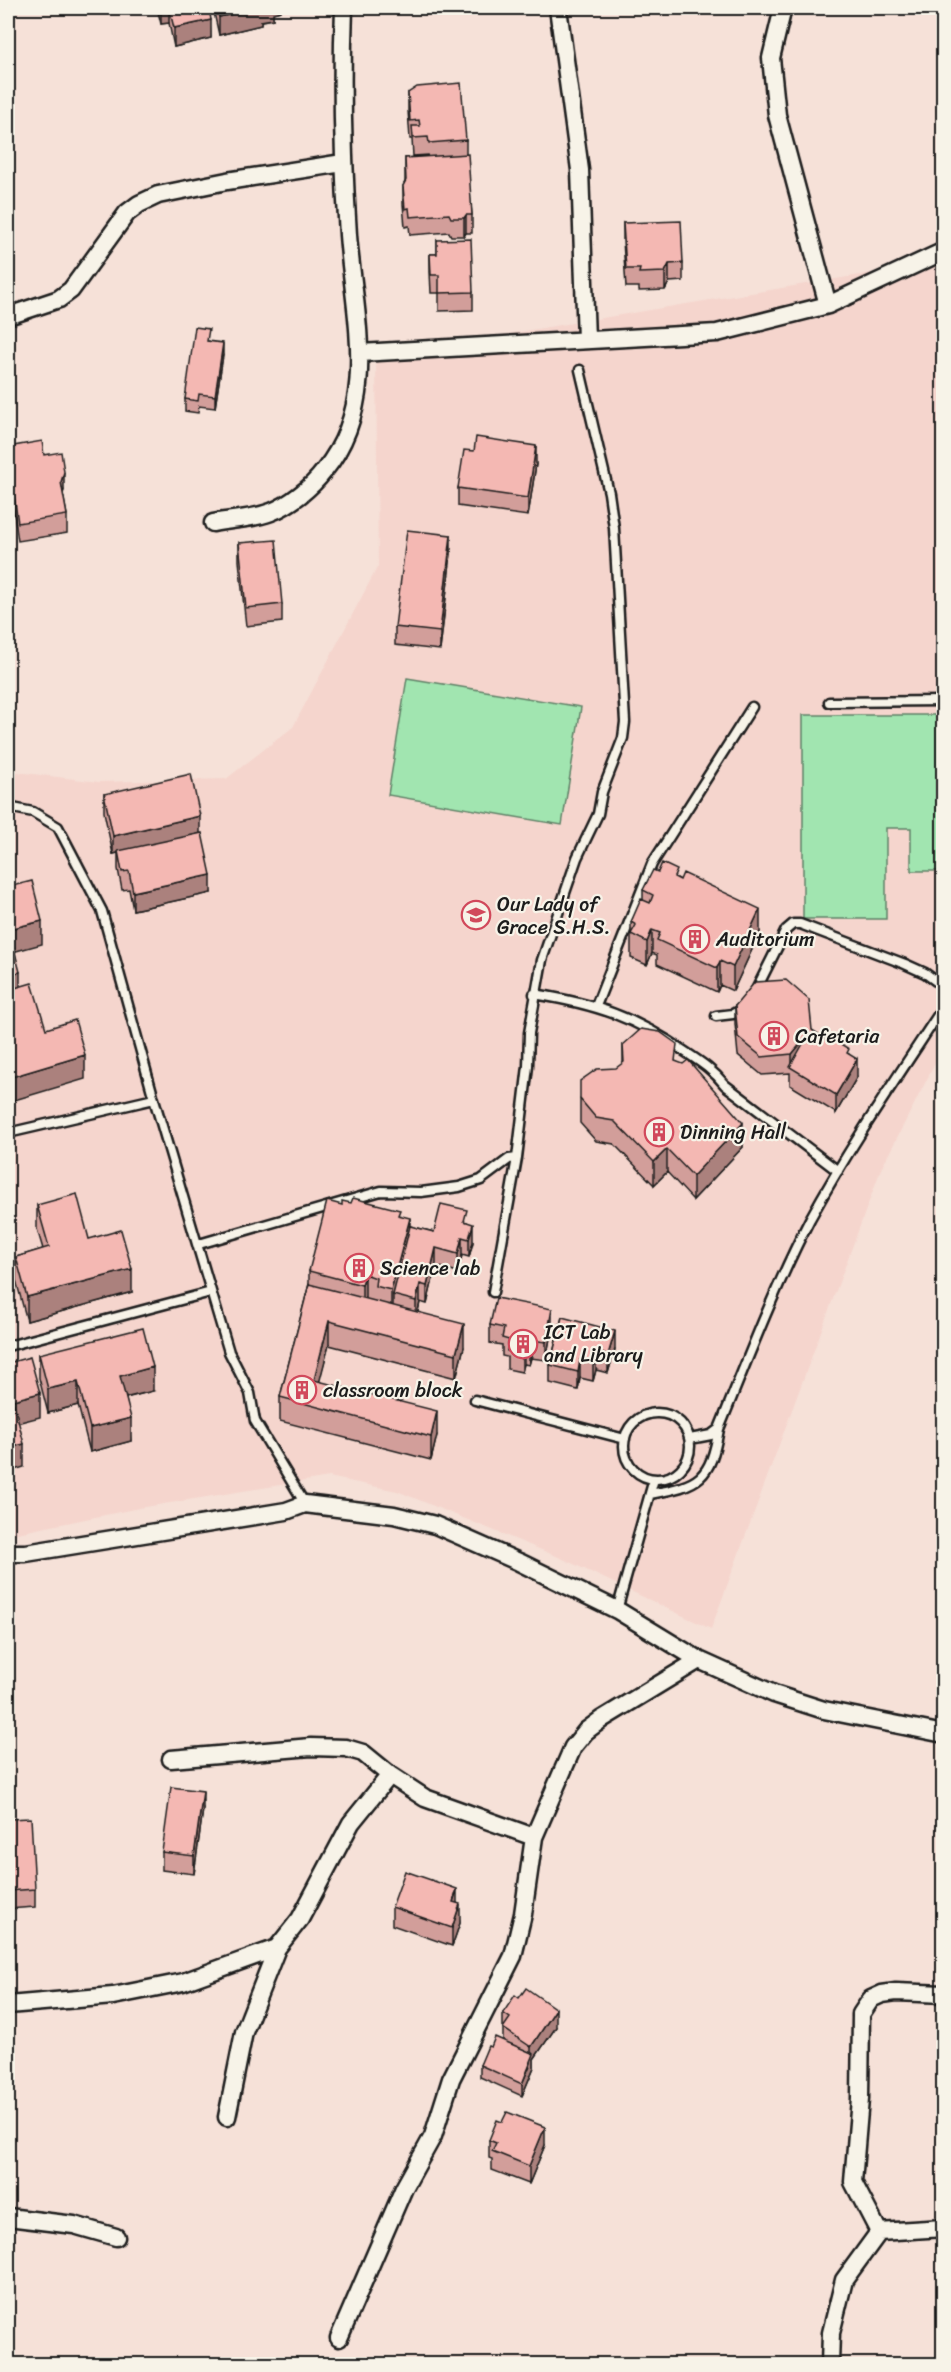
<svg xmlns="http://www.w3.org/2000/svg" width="951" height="2372" font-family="Sriracha,sans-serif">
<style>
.built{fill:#f5d5cd}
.green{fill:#a1e5b0;stroke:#5e8066;stroke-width:1.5}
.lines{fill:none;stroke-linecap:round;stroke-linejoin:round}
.lane-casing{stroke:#1c1c1c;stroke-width:13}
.street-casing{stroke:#1c1c1c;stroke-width:21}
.lane{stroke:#f7f3e8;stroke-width:8}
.street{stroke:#f7f3e8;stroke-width:16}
.wall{fill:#d29e9a;stroke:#1c1c1c;stroke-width:1.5}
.shaded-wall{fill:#ab817d;stroke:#1c1c1c;stroke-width:1.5}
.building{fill:#f4b8b3;stroke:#1c1c1c;stroke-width:1.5}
.labels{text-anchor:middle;stroke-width:4.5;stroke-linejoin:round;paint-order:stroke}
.poi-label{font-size:20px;fill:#1c1c1c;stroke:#f7f3e8;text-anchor:start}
</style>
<rect width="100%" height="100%" fill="#f6e1d8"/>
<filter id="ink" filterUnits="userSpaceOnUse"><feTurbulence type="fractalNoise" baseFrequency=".0167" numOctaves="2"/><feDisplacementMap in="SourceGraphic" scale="12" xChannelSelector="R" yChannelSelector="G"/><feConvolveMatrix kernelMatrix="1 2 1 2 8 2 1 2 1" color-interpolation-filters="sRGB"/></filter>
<g filter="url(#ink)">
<path class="built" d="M943,257v791l-62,121 -170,460 -150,-71 -164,-67 -68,-14 -190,31 -131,27v-764l91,11 127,-3 67,-52 85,-161 -2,-210 555,-93z"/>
<path class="green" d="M407,678l174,29 -19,118 -174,-30z
M803,715h140v156h-32v-43h-25v91h-83z"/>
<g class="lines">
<g class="lane-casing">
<path id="lane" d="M829,702l115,-1
M8,807l25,5 25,15 44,84 52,188 75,253 21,41 5,28 50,83
M755,992l31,-62 7,-6h7l105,40 20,9 19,14
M534,994c62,10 101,23 153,59 15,10 27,18 38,32l113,86
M596,1006l56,-142 100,-157
M716,1016l17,-2 11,-7
M8,1133l146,-34
M199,1244l182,-53 40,1 38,-5 22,-7 28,-21 8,-1
M493,1292l24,-134 11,-92 1,-33 13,-73 35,-102 21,-44 4,-22 21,-54 2,-16 -11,-194 -5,-35 -29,-123
M8,1346l203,-54
M475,1400l150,39
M624 1446a33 33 0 1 1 66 0a33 33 0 1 1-66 0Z
M690,1439l21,-4 8,-6c29,-71 56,-142 91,-210 40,-73 88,-143 134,-213
M650,1494c50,-9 60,-14 69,-65
M617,1610l37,-131"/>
</g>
<g class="street-casing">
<path id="street" d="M558,8l22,162 6,169
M783,8l-12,50 6,57 51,190
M8,316l51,-17 12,-9 56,-77 12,-9 19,-9 69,-14 116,-18
M360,353l357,-20 111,-28 116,-54
M213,523c18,-4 41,-4 58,-11 19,-7 41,-25 53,-41 56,-69 30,-156 24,-236 -5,-76 -7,-152 -4,-227
M8,1553h18l260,-42 19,-7 89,11 41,10 84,37 98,48 82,50 75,34 50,16 120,24
M171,1759l140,-12 35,1 17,5 27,22 35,23 109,39
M8,2005l105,-9 70,-14 94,-34 23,-29 51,-96 39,-48
M227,2117l17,-85 33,-84
M8,2217l66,8 42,12
M879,2232l65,-4
M339,2338l65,-150 29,-52 18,-57 62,-123 10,-42 11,-77 39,-90 13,-16 16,-12 97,-59
M830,2364l1,-31 13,-53 35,-48 -26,-50 7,-83 1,-85 10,-15 11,-5 14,-2 48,2"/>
</g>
<use href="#lane" class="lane"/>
<use href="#street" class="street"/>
</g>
<path class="wall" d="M157,8h52l2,30 -37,9 -5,-24 -8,1z
M213,8h68v3l-8,2v6l-12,2v4l-42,10z
M408,93l58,47v14l6,61v18h-6l-2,3h-13l-2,-4 -39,3 -1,-9 -4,1 -2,-23v-18l2,-4v-24l23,-2v-1l-15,1 -1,-17h-2l-2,-28z
M623,223l60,40v18l-14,1 -4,8 -26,1v-4h-13l-3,-46z
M437,240l36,52v18l-34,1v-18h-8l-1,-21v-18h7z
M209,341l14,14 -8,53 -16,-2 -1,7 -13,-2v-12z
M8,447l36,8 20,35 -1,4 4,21v18l-49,8 -10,-69z
M474,451l62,13 -8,52 -70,-10v-18z
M239,543l43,61v18l-36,4 -7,-65z
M451,553l-11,97 -45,-5v-18z
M104,794l96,40 11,59 -78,17 -4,-21 -7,1 -4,-21v-16l-5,1 -9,-42z
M677,878l83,54 -27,59 -13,-6 -3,7 -60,-28v-9l-5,-2 -5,12 -16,-7v-36l12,-22v-10z
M735,1006l77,24 37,24 8,23 -21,36 -46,-28v-12l-28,2 -24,-20 -3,-31z
M623,1045l54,17 66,85 -50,53 -26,-28 -13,13 -40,-41 -18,-3 -16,-18v-24l43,-36z
M37,1205l52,34 43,53 -105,29 -11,-41v-23l27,-8 -6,-20z
M400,1216l10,10 24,6 33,-10 6,20 -4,15 -7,-2 -4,17 -22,-6 -9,38 -7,-2 -2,10 46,35 -8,31 -127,-33 -10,36 118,54 -6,25 -151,-39v-24l29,-113v-13z
M562,1317l53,32 -7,24 -12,-3 -3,11 -13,-3 -2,12 -28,-7v-18z
M490,1325l62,2 -6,33 -15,-2 -2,7 -5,-1 -2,8 -15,-3v-12l-5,-1v-11l-12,-2z
M39,1354l114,37 -27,7 5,43 -41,11 -12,-47 -30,8 -9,-35z
M203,1809l-9,65 -32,-4v-18z
M8,1819l27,70v18l-27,2z
M457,1903l3,20 -8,23 -60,-21v-18z
M503,2013l53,14 -22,32v8l-12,29 -42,-19v-12l11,-18 12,-7z
M489,2140l56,5 -16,39 -37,-14v-11l-3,-1z"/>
<path class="shaded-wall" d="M161,8h8v15l-8,1z
M259,8h22v3l-8,2v6l-12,2v4l-42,10v-18z
M211,20v18l-37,9v-19z
M466,215v18l-2,3v-18z
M669,264v18l-4,8v-18z
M223,343v12l-8,53v-12z
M536,446v18l-8,52v-18z
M64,472v18l-3,10v-18z
M451,535v18l-11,97v-18z
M200,816v18l-87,20v-18z
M211,875v18l-78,17v-18z
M760,909v23l-27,59v-24z
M42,921v23l-33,9v-24z
M652,930v23l-5,12v-23z
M720,961v24l-3,7v-24z
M20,972v24l-12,3v-24z
M808,1035l-16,33v-14z
M85,1055v24l-77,23v-24z
M857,1059v18l-21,36v-18z
M743,1123v24l-50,53v-24z
M667,1149v23l-13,13v-23z
M410,1218v24l-17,53v12l-2,7v-24z
M473,1224v18l-4,15v-18z
M462,1237v18l-4,17v-18z
M436,1248v18l-9,38v-18z
M132,1269v23l-105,29v-24z
M365,1274v24l-3,11v-24z
M420,1284v18l-4,17v-18z
M552,1309v18l-6,33v-18z
M329,1321v24l-15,58v-23z
M464,1324v23l-8,31v-24z
M615,1331v18l-7,24v-18z
M531,1340v18l-2,7v-18z
M524,1346v18l-2,8v-18z
M596,1352v18l-3,11v-18z
M580,1360v18l-2,12v-18z
M153,1367v24l-33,8v-23z
M78,1382v23l-30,8v-24z
M40,1393v24l-27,7v-24z
M437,1411v24l-6,25v-23z
M131,1418v23l-41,11v-24z
M24,1444v23l-16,5v-24z
M203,1791v18l-9,65v-18z
M457,1889v18l-4,-5z
M460,1904v19l-8,23v-18z
M556,2009v18l-22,32v8l-12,29v-12l9,-21v-16z
M545,2127v18l-16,39v-18z"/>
<path class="building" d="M169,8h40l2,12 -37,8z
M217,8h42l-40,9z
M461,83l5,57 -37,3 -1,-6 -15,1 -1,-12h8l-1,-6 -9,1 -2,-28 9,-6z
M468,154l4,61h-6l-2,3h-13l-2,-4 -39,3 -1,-9 -4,1 -2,-23 3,-6 -1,-22z
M681,221l2,42 -14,1 -4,8 -26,1 1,-4h-14l-3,-46z
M471,239l2,53 -34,1v-18h-8l-1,-21h7v-14z
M195,327l14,2 -2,12 16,2 -8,53 -16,-2 -1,7 -13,-2z
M476,437l60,9 -8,52 -70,-10 6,-38 10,1z
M42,441l2,14 17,-3 3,20 -3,10 6,33 -49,8 -10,-69v-7z
M407,530l44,5 -11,97 -45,-5z
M276,540l6,64 -36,4 -7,-65z
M191,774l9,42 -87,20 -9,-42z
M202,833l9,42 -78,17 -4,-21 -7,1 -4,-21z
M662,863l15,7 -3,7 6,3 3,-7 77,36 -27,58 -13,-6 -3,7 -60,-28 3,-7 -8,-3 -5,12 -16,-8 5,-9 -5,-3 10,-23 9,4 3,-8 -10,-5 10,-20 5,2z
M32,881l10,40 -33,8 11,43 -12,3v-88z
M786,980l23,20 3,30 15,10 2,-3 20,12 -2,4 10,6 -21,36 -46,-28 18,-32 -16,19 -30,3 -24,-20 -3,-31 20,-24z
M32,983l14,46 29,-9 10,35 -77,23v-88z
M641,1029l19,3 17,12 -2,17 8,3 5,-4 55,63 -50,53 -26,-27 -13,13 -40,-41 -18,-3 -16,-19v-18l17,-12 19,-1 8,-6 -1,-17z
M77,1194l12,45 32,-9 11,39 -105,28 -11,-40 33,-10 -12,-42z
M353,1198l47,12 -2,5 12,3 -19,72 -16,-4 1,-8 -11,-4 -3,11 -53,-14 18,-70 15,4v-4l9,2z
M441,1204l26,6 -3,11 9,3 -4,15 -7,-2 -4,17 -22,-6 -9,38 -7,-2 -4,17 -23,-6 17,-69 24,6z
M309,1284l155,40 -8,30 -127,-33 -15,59 123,31 -6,26 -151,-40z
M496,1298l56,11 -6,33 -15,-2 -2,7 -5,-1 -2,8 -15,-3 2,-11 -7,-2 2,-10 -14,-3z
M562,1317l53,14 -7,24 -12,-3 -3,11 -13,-3 -2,12 -28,-7z
M143,1328l10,39 -33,9 11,42 -41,10 -12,-46 -30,7 -9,-35z
M30,1357l10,36 -27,7 11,44 -16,4v-85z
M171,1787l32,4 -9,65 -32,-4z
M31,1818l4,71 -27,2v-72z
M405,1871l52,18 -4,13 7,2 -8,24 -60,-21z
M526,1988l30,21 -25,38 -28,-19 7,-10 -7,-5 12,-18 4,3z
M495,2037l39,17 -12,30 -42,-19 8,-19 3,1z
M507,2112l38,15 -16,39 -37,-15 4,-8 -7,-3 8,-20 5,2z"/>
</g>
<defs>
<g id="school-ring" transform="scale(1.5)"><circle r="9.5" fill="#f7f3e8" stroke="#d1495b" stroke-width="1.5"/><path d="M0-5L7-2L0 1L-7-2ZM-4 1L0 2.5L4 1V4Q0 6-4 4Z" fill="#d1495b"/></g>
<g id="building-ring" transform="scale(1.5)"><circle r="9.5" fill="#f7f3e8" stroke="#d1495b" stroke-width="1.5"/><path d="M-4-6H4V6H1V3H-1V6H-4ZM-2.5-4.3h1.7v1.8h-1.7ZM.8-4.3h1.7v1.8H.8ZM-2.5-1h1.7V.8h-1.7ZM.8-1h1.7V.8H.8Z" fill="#d1495b"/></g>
</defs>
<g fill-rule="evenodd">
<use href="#school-ring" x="476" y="915"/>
<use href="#building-ring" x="695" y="939"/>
<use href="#building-ring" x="774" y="1036"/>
<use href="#building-ring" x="659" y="1132"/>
<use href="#building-ring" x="359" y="1268"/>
<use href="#building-ring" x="523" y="1344"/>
<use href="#building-ring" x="302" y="1390"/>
</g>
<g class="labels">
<g class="poi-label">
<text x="497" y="911">Our Lady of<tspan x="497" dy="23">Grace S.H.S.</tspan></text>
<text x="716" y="946">Auditorium</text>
<text x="795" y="1043">Cafetaria</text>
<text x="680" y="1139">Dinning Hall</text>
<text x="380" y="1275">Science lab</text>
<text x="544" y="1339">ICT Lab<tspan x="544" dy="23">and Library</tspan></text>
<text x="323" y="1397">classroom block</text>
</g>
</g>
<rect width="951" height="2372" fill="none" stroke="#f7f3e8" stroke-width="30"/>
<rect x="15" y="15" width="921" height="2342" fill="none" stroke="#1c1c1c" stroke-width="2" filter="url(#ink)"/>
</svg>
